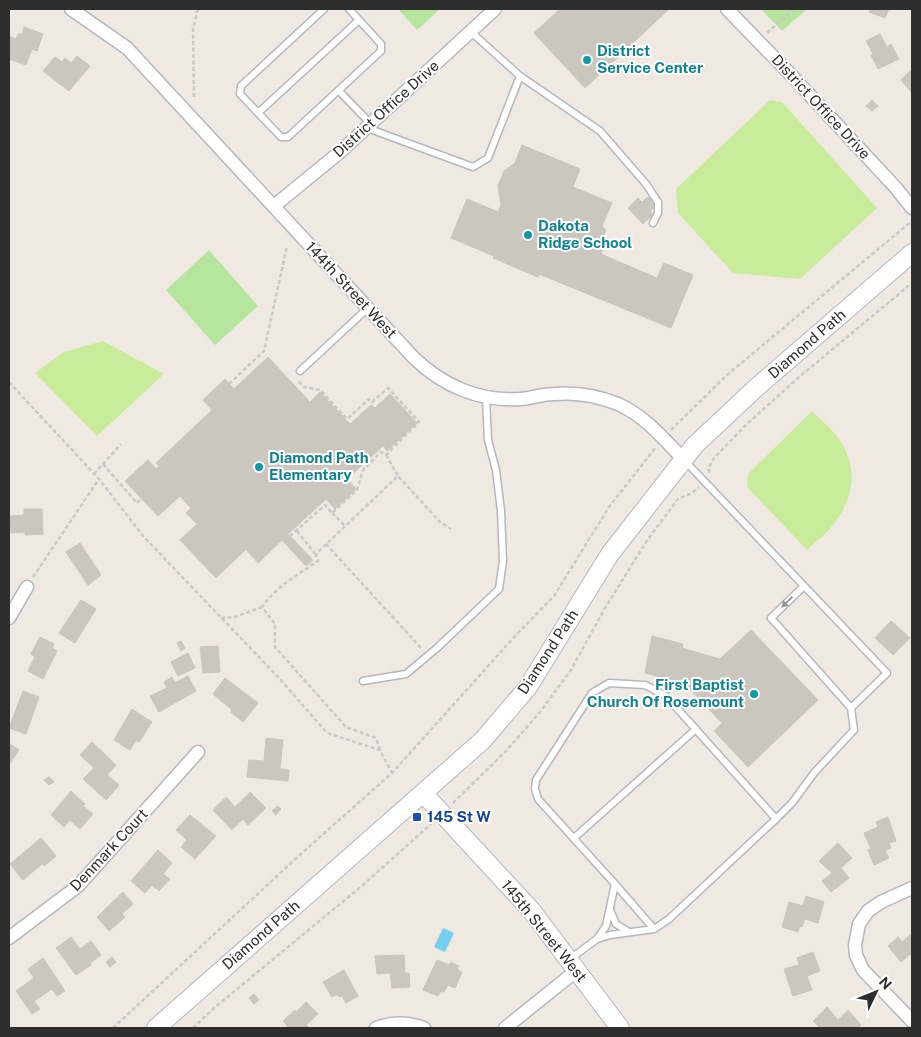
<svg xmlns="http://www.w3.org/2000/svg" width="921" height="1037" font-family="'Public Sans',sans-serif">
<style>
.green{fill:#b6e59e}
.pitch{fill:#c9ec9a}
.water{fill:#75cff0}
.building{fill:#cbc7bf;stroke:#cbc5ba}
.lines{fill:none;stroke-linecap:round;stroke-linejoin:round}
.lane-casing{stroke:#b4b7c1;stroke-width:9}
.street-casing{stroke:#b4b7c1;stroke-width:15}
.secondary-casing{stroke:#b4b7c1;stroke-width:20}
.path{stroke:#c9c9c9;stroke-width:2.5;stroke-dasharray:4 2.5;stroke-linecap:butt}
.lane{stroke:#fff;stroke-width:6}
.street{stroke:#fff;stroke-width:12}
.secondary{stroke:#fff;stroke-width:18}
.oneway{fill:#969696}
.culture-dot{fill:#0f9aa8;stroke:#fff;stroke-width:2}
.transit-dot{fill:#1a4fb4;stroke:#fff;stroke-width:2}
.labels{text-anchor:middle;stroke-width:4;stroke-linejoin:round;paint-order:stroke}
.culture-label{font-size:15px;font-weight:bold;fill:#0d838f;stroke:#fff;text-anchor:start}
.street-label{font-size:15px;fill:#2e2e2e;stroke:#fff}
.transit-label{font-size:15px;font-weight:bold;fill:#164399;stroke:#fff;text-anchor:start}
</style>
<rect width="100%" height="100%" fill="#efe9e1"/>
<path class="green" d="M398,9h42l-23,21z
M761,9h46l-25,22z
M209,250l49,56 -43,39 -49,-55z"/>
<path class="pitch" d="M770,100l12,2 95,106 -77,71 -67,-6 -55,-60 -2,-24z
M103,341l61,33 -67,62 -62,-63 29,-21z
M812,411c9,9 20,18 27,28 20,29 15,60 -7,87 -7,9 -17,16 -25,24l-60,-63 1,-13z"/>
<path class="water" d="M443,928l11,5 -9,19 -11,-5z"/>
<path class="building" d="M560,9h109l-84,79 -51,-55z
M871,9h18l-4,9 -16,-6z
M24,27l19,7 -6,17 -5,-2 -6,16 -17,-6v-23l7,3 3,-6 3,2z
M880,34l7,13 4,-3 8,15 -21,10 -7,-14 2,-1 -7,-13z
M77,56l13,10 -21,25 -26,-20 12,-14 7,5 3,-4 6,5z
M912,69v24l-11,-13z
M872,100l6,6 -6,5 -6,-5z
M522,145l58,24 -7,18 39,16 -10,23 4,4 -5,12 2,7 -2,5 56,24 7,-15 29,12 -22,53 -132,-54 -1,3 -45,-19 1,-2 -43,-18 16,-39 31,13 3,-7 -3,-19 6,-15 11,-8z
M648,197l8,8 -6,6 3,3 -10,10 -15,-16 10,-10 4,4z
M268,357l42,45 10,-10 30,32 21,-19 4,3 15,-14 27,29 -30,28 -4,-5 -36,33 9,10 -21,20 -9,-10 -38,35 25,26 -7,6 -24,-26 -24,23 -12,-14 -30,29 -36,-38 17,-16 -11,-11 5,-5 -11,-12 -22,20 -33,-35 23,-21 8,9 3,-3 -3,-3 56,-53 -9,-10 22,-21 9,10z
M24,509h18l1,25 -18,1v-3l-14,1 -1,-17 14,-1z
M80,543l21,32 -13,10 -22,-33z
M81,600l15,9 -21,34 -16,-10z
M891,621l19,17 -17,17 -18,-17z
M751,630l67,70 -70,67 -34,-36 8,-8 -37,-39 -7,-2 -2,7 -8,-3 2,-6 -25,-7 7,-37 31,8 -1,4 38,11z
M40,637l14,7 -2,4 5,3 -14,28 -15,-8 7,-14 -4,-3z
M181,641l4,7 -4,3 -4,-8z
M218,646l2,26 -17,1 -3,-26z
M188,653l7,15 -17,8 -7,-14z
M188,676l8,15 -37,21 -9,-16 17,-8 -3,-6 8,-5 3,6z
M225,678l33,25 -15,19 -12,-10 1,-2 -19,-16z
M23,691l16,6 -13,37 -17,-6z
M132,709l20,13 -13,20 -3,-2 -6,10 -16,-10z
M266,738l17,2 -3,29 9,1 -1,11 -41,-4 2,-17 15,1z
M92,742l24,23 -9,10 12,10 -13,15 -23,-21 11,-11 -14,-13z
M9,743l10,7 -10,15z
M49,777l5,5 -5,3 -5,-5z
M71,791l14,13 -2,2 10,8 -13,15 -10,-9 -6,7 -13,-12z
M250,792l16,16 -18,17 -5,-6 -11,11 -19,-20 13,-13 9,10z
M278,806l3,3 -5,6 -4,-4z
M190,815l26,21 -21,23 -14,-12 6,-7 -11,-10z
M888,817l8,24 -7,2 2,5 -6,3 4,7 -15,7 -6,-15 3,-1 -7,-16 14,-6 -2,-5z
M41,838l15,18 -12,10 -2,-2 -19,16 -13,-16z
M838,843l14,15 -11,10 8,10 -18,14 -9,-11 10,-8 -13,-12z
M158,850l14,13 -9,11 7,5 -11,12 -7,-6 -7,8 -14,-12z
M123,892l10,12 -11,10 3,3 -16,14 -12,-14z
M806,896l18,6 -6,21 -13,-4 -3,8 -2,-1 -2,6 -16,-5 7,-25 14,4z
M912,933v23l-2,-2 -9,8 -13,-16 10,-9 4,5z
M71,937l9,12 11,-8 10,14 -11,8 1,2 -15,10 -20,-27z
M813,952l7,19 -13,5 5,14 -19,6 -9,-27 15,-4 -2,-7z
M404,955l1,18h4l1,14 -18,1 -2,-15 -13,1 -2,-18z
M112,957l4,5 -6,5 -4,-5z
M43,958l22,33 -8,5 -5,-7 -18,12 6,8 -8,5 -16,-23 18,-13 -6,-9z
M437,960l12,5 2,-3 8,4 -2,3 5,3 -7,16 -7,-3 -4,7 -3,-1 -3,5 -15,-6z
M344,970l14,26 -12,7 -4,-7 -3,1 -2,-3 -5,3 -9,-15z
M254,994l5,6 -5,4 -5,-6z
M306,1002l12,12 -12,11 4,3h-21l-6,-7 12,-11 1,2z
M827,1007l11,13 10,-10 13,15 -3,3h-38l-7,-7z"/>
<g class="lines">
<g class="lane-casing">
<path id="lane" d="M324,9l-83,77 -1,8 41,43h7l93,-86v-7l-32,-35
M471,32l49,44 80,55 46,53 12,18v11l-5,10
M339,91l32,33
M258,113l101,-93
M367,128l106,39 15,-9 32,-82
M300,371l68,-63
M685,461l202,212 -36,35 3,22 -40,43 -22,30 -16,16 -107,100 -15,10 -44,6 -13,4 9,-13 9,-42 -77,-85 -3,-10 1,-9 56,-87 17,-10 36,2 21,11 110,123
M804,586l-33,32 80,90
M363,681l43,-7 31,-26 62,-59 4,-28 -2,-50 -5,-41 -8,-30 -2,-42
M574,838l122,-109
M615,884l39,45
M610,910l6,14 13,8
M570,959l27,-20"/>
</g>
<g class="street-casing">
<path id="street" d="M71,9l56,39 287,310c29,28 66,44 107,41 11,-1 22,-5 33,-5 21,-2 44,2 64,10 27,12 46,35 66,56
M727,9l66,68 103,111 16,20
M274,206l66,-54 155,-143
M9,618l18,-31
M912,888l-31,14 -13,9 -9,13 -4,21 1,10 7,15 49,51
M9,938l69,-52 120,-134
M376,1028c16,-6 32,-6 48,0
M505,1028l71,-57"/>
</g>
<g class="secondary-casing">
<path id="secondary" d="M423,793l108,117 89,118
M156,1028l327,-288 45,-53 82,-133 85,-109 62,-58 155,-134"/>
</g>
<path class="path" d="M767,33l26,-24
M194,97l-1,-68 5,-20
M9,382l90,97 44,57 136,142 48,55 53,17 12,23
M229,384l35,-33 23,-105
M671,430l57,-56 184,-153
M386,455l12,21
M103,464l34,39 4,-4
M709,473v-6l5,-9 34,-35 50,-45 114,-95
M94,474l27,-30
M332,513l13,13
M297,531l19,24
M290,536l35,-31 7,8 25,-23 6,-20 18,-18 5,3 33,-33 -31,-34 -16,14 -3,-3 -22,20 -27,-29 -16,-3 -6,-6
M326,544l96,105
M33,577l66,-98
M221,618l14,-1 27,-10
M380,750l-4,-12 -30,-11 -71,-80v-23l-13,-17c15,-21 35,-32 56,-46l-2,-6 3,-4 79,-75 42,46 11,7
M453,803l53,-52 34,-39 31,-42 34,-62 43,-69 30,-40 14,-6 7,-6
M113,1028l190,-176 89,-79 124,-138 38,-39 55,-89 47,-60
M193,1028l21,-20 149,-123 68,-61"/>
<use href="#lane" class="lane"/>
<use href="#street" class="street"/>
<use href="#secondary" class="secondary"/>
</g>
<defs><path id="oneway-solid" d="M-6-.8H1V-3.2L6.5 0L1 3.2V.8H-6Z" transform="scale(1.25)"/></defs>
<use class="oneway" href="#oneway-solid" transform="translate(787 602) rotate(136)"/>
<g class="culture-dot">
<circle cx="587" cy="60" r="5"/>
<circle cx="528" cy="235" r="5"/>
<circle cx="259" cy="467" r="5"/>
<circle cx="754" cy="694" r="5"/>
</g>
<rect class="transit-dot" x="412" y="812" width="10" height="10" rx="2.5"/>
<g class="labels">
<g class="culture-label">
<text x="597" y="56">District<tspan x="597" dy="17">Service Center</tspan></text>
<text x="538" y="231">Dakota<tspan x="538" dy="17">Ridge School</tspan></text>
<text x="269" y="463">Diamond Path<tspan x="269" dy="17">Elementary</tspan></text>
<text x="744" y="690" text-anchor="end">First Baptist<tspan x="744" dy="17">Church Of Rosemount</tspan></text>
</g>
<g class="street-label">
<text transform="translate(821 107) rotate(47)" y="5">District Office Drive</text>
<text transform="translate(386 109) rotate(-42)" y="5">District Office Drive</text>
<text transform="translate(351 290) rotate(47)" y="5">144th Street West</text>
<text transform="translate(807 344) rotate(-41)" y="5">Diamond Path</text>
<text transform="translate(548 652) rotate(-57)" y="5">Diamond Path</text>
<text transform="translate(109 850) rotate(-47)" y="5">Denmark Court</text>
<text transform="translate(544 931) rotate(51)" y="5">145th Street West</text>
<text transform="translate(261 935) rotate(-41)" y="5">Diamond Path</text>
</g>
<g class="transit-label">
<text x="427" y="822">145 St W</text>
</g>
</g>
<rect width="921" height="1037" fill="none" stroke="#2e2e2e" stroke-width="20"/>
<g transform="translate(876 992) rotate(47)" stroke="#ffffff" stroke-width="4" paint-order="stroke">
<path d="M0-4L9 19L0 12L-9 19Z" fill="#2e2e2e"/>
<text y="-8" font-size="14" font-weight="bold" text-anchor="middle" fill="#2e2e2e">N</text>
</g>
</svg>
